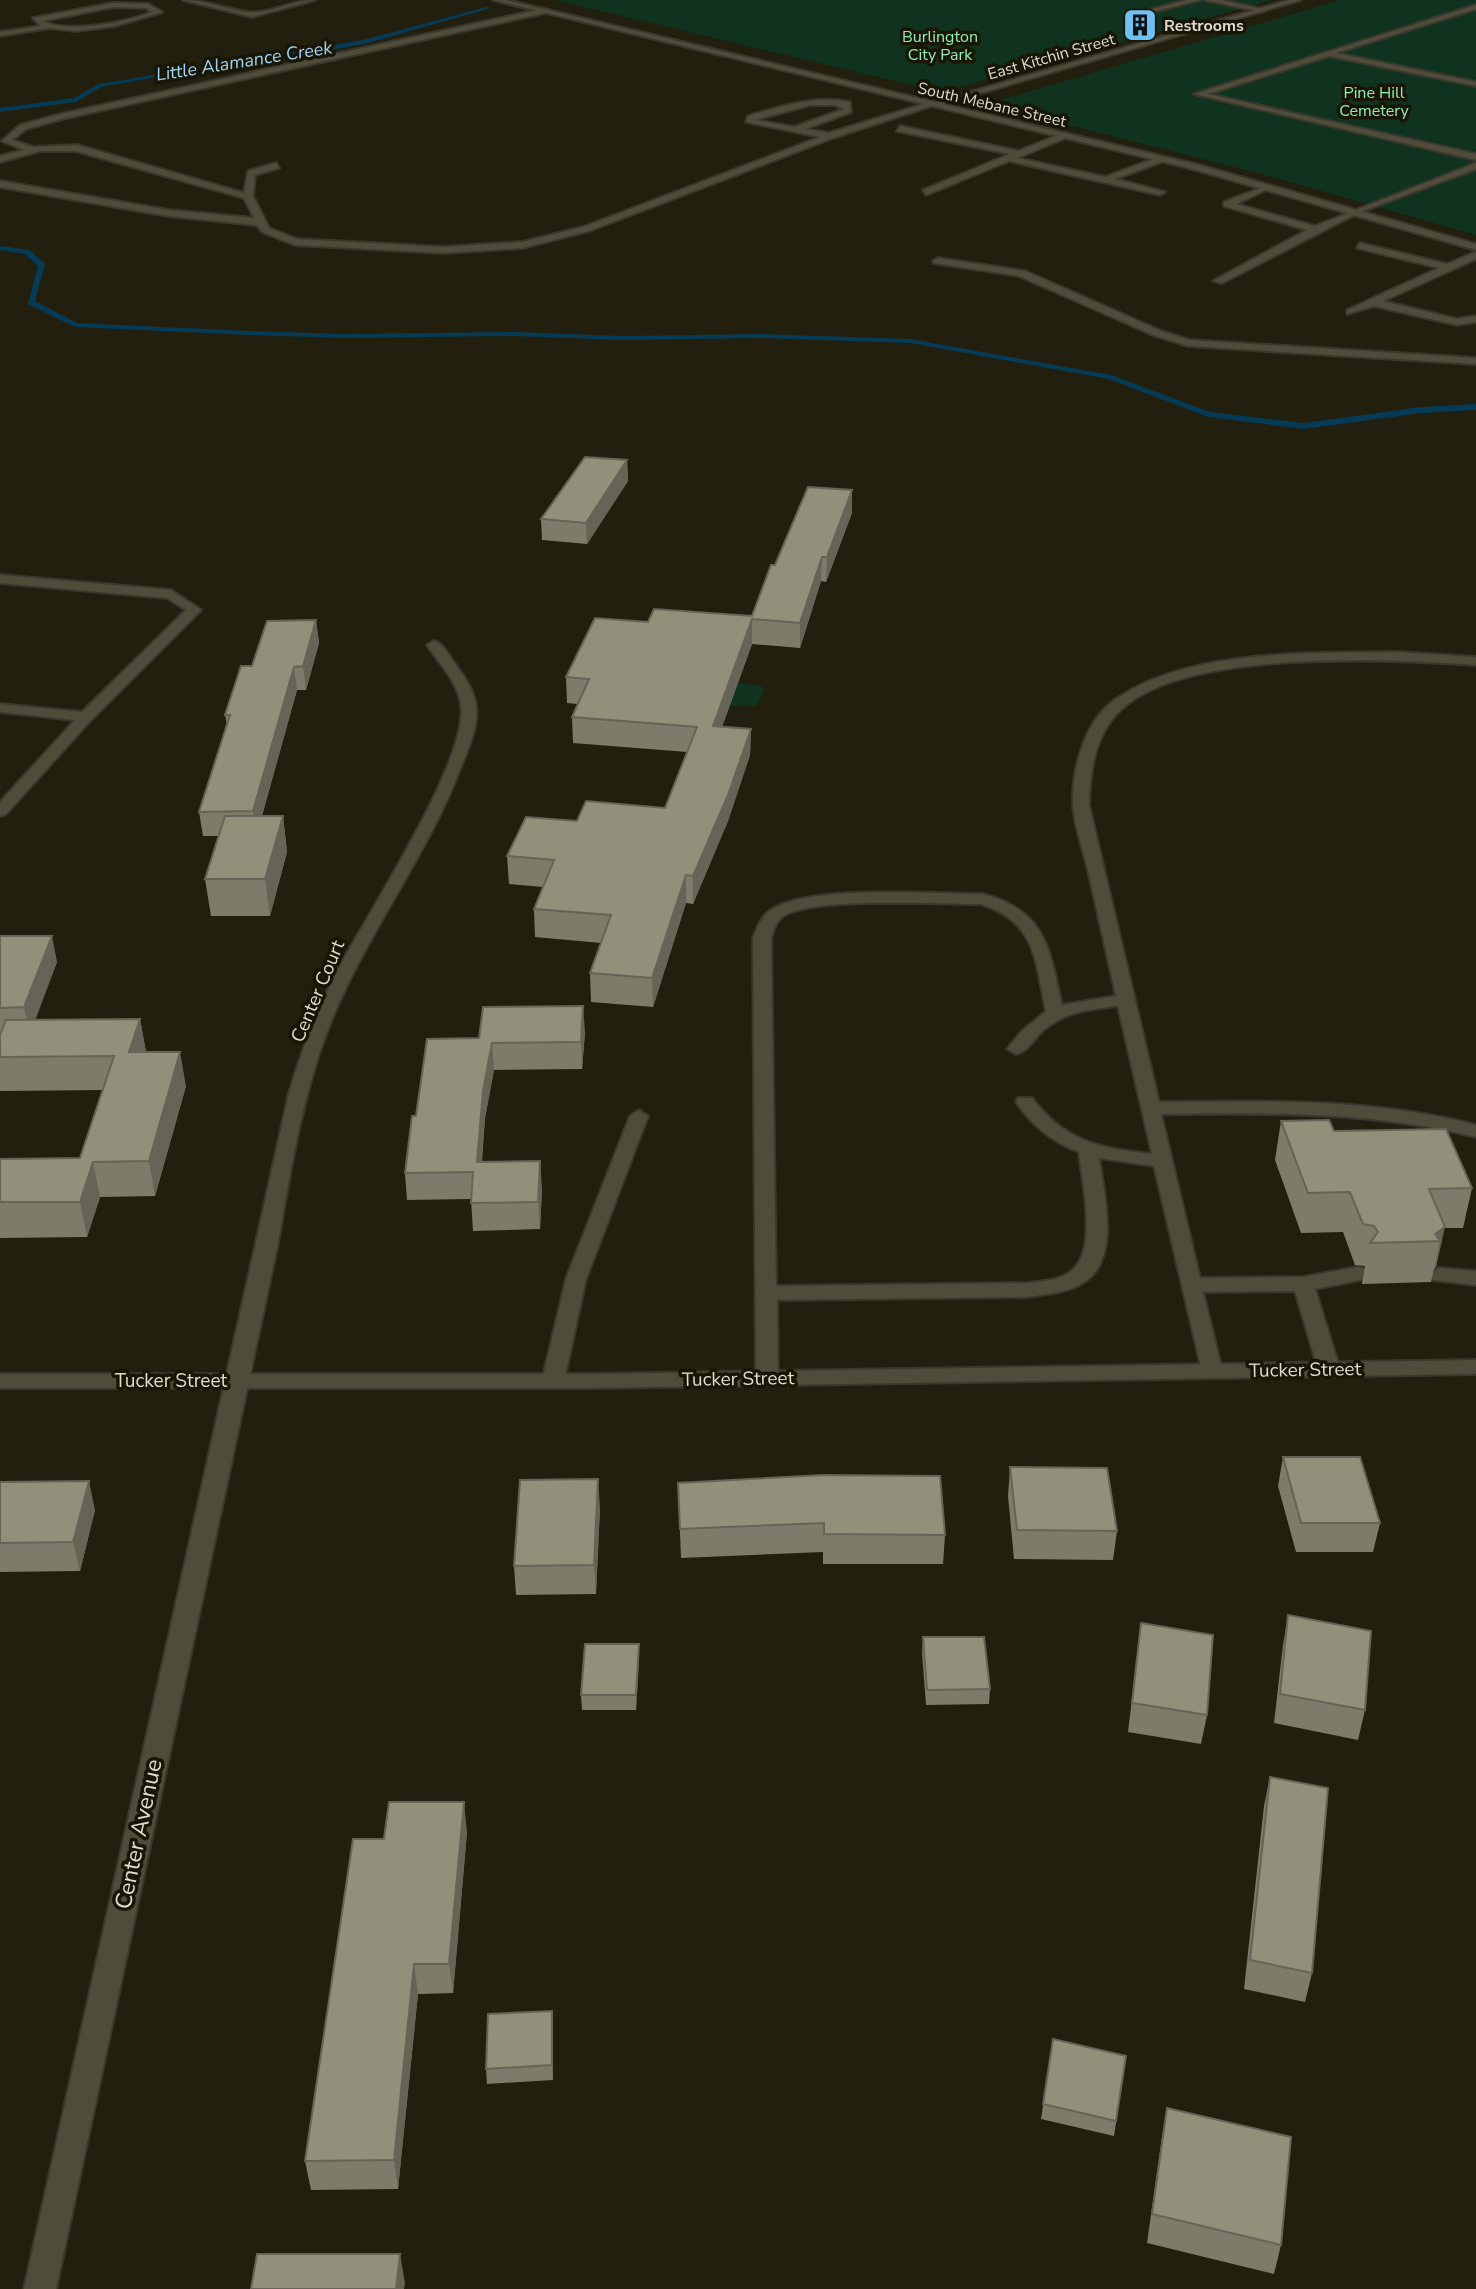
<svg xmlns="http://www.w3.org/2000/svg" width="1476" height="2289" font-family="'Nunito Sans',sans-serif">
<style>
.green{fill:#103320}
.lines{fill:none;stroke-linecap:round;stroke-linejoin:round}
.stream{fill:#053b56;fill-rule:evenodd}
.service-casing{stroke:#3a382e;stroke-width:4}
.minor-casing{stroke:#3a382e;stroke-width:4}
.tertiary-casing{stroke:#3a382e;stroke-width:4}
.service{fill:#4f4c3a;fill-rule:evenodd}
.minor{fill:#4f4c3a;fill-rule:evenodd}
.tertiary{fill:#4f4c3a;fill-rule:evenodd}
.wall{fill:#7e7b6a}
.shaded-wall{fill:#666456}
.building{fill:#928f7b;stroke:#666456;stroke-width:2}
.labels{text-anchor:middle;stroke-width:7;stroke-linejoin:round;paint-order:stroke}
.far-poi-label{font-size:16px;font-weight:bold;fill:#dfddd3;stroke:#191606;text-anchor:start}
.far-park-label{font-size:16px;fill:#90edb5;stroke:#191606}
.far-street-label{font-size:16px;fill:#dfddd3;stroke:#191606}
.far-water-label{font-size:18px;font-style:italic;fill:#a0d2f5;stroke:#191606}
.street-label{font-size:19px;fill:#dfddd3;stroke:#191606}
.near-street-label{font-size:23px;fill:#dfddd3;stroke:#191606}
</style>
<rect width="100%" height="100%" fill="#221f0e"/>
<path class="green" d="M555,0h717l-331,92z
M1341,0h135v235l-203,-58 -286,-73z
M732,682l29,4 3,3 -7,17h-30z"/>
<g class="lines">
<path class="stream" d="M486,7l5,1 -127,36 -130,23 -71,9 -62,11 -25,15 -76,10v-4l74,-10 25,-14 264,-44z
M0,246l30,4 15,14 -10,37 42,22 172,8 98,3 168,-2 106,4 141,-2 148,5 201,36 99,37 94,11 117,-16 55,-3v6l-55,3 -117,16 -96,-12 -99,-38 -199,-36 -148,-5 -141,2 -106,-4 -168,2 -98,-3 -174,-8 -47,-23 10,-38 -13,-12 -25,-4z"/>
<g class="service-casing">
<path id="service" d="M183,0c23,0 44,10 66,12 21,2 44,-12 66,-12l-63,17z
M1187,0h13l-59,15 -4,-2z
M1205,0h16l45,10 -4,2z
M113,3l35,1 14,8 -47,14 -39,5 -27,-3 -49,8v-4l41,-6 -8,-8zM113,7l33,1 6,4c-24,10 -85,22 -109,9z
M1476,5v4l-140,44 140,29v4l-147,-30 -121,38 268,60v6l-282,-66z
M542,9l3,4 -483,106 -36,10 -14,11 21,7 44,-2 167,48 4,-22 28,-8 3,5 -24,7 -2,21 16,32 28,11 146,8 79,-5 61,-15 237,-90 -74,-15 2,-6c34,-10 66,-21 102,-14l1,10 -46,17 24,4 101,-31 7,2 -104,34 -244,93 -67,17 -79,5 -148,-8 -33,-13 -5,-7 -89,-9 -168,-29v-6l168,29 86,8 -10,-20 -168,-47h-36l-40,11v-6l24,-6 -22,-9 18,-16 41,-11zM810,105h24l10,4 -50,18 -39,-7z
M900,126l119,25 46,-19 3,5 -51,21 88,19 56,-21 3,5 -49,18 50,13 -5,3 -151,-34 -83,34 -3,-5 87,-36 -113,-23z
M1476,163v6l-116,43 -138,71 -9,-2 94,-51 -83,-24v-4l44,-17v4l-32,15 79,22z
M1360,243l87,21 29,-12v7l-93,42 74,18 19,-3v6l-19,3 -83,-19 -27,8v-4l92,-42 -82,-20z
M938,258l87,13 136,60 28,9 287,18v6l-288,-18 -35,-11 -134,-59 -85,-13 -1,-2z
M0,575l171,15 30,20 -110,110 -85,94 -6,2v-14l75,-82 -75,-8v-8l82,8 104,-102 -19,-12 -167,-15z
M1396,652l80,5v8c-86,-6 -287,-16 -353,43 -28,24 -33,62 -34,97l70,297c107,-1 212,-4 317,23v12c-104,-26 -208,-24 -315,-23l39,164 103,-1 55,-10 7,2 3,5 -3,5 -50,10 25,80 -3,5h-16l-3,-5 -23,-78 -92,1 19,78 -3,5h-16l-49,-209 -55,-8c5,36 23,104 -18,126 -16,9 -36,10 -53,13l-251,3 1,77 -3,5h-16l-3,-5 -3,-439c5,-12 9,-24 21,-30 43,-23 156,-14 208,-14 64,16 67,54 80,111l54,-9c-10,-44 -19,-87 -29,-130 -5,-20 -13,-42 -14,-62 -1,-36 12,-84 43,-105 72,-50 195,-46 280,-47zM981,904c56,18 54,57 65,107l-24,20 -15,18 9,5c12,-2 19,-17 29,-25 21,-18 47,-20 73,-23l34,148c-53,-6 -87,-12 -120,-56h-14l-2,4c17,24 35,39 63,50 3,31 20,100 -9,120 -12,9 -28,9 -42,11l-252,3 -5,-348c3,-9 5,-18 14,-23 31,-18 154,-11 196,-11z
M639,1110l9,6 -62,163 -22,102 -3,5h-16l-3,-5 24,-102 64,-163z
M1439,1268l37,3v14l-44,-5 -3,-5z"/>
</g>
<g class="minor-casing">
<path id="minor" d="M1289,0h12l-365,106 -7,-2z
M434,641c9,2 15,15 21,23 9,12 19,26 21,42 3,20 -8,43 -15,61 -36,94 -101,175 -136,270 -24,66 -35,136 -47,206l-222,1046h-32l265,-1196c12,-40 26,-78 44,-114 29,-57 136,-218 128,-274 -3,-23 -22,-42 -34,-60z"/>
</g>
<g class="tertiary-casing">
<path id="tertiary" d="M493,0h13l689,164 281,80v6l-287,-82z
M1476,1360v14l-884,14h-592v-14h592z"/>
</g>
<use href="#service" class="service"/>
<use href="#minor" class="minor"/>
<use href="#tertiary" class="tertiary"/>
</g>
<path class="wall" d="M627,460l1,21 -41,63 -45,-4 -1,-21z
M852,513l-26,69 -5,-1 -21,67 -48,-4 -30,83 29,2 -1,26 -22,66 -35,83 -7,-1 -33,104 -62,-5 -1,-29 11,-30 -66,-6 -1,-28 9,-22 -34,-3 -2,-28 70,-35 88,-13 22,-56 -114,-9 -1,-26 6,-13 -11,-1 -1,-26 82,-55 104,-6 23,-51z
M316,620l3,23 -13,47h-9l-35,126h21l4,36 -17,64h-59l-6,-37 14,-43h-16l-4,-24 28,-87 -2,-10 27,-49z
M0,936l57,26 -22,57h105l6,33 40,34 -31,110 -55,1 -13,40 -87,1v-79l80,-1 23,-68 -103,1z
M585,1032l-3,37 -88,1 -9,48 -3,44 60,26 -2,41 -67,2 -2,-32 -64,1 -2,-27 11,-57 63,-78z
M1281,1121l53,10 138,57 -9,40h-19l-8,39 -2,2 -3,13 -69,2 3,-18 -10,-1 -12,-33 -42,1 -26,-73z
M1283,1457l97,66 -7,29h-77l-18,-66z
M1010,1467l107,64 -4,29 -99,-1 -6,-63z
M0,1482l95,28 -15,61 -80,1z
M678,1483l267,52 -2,29h-120v-12l-142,6z
M600,1508l-4,86 -80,1 -2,-29z
M1288,1615l77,95 -7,30 -84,-17 9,-78z
M1141,1623l66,92 -6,29 -73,-12z
M923,1637l67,52 -1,15 -63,1 -4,-53z
M639,1644v15l-3,51h-54l-1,-15z
M1270,1777l42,196 -7,29 -61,-13 20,-183z
M467,1832l-14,161 -35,1 -20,195 -87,1 -6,-29 79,-322z
M552,2011l1,15v54l-66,4 -1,-15z
M1053,2039l73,17 -12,80 -73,-17z
M1167,2108l114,137 -7,29 -127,-31 15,-106z"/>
<path class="shaded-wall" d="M627,460l1,21 -41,63 -1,-21z
M852,490v23l-26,69 1,-25z
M822,557l-1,24 -21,67v-25z
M752,619v25l-39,108v-26z
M316,620l3,23 -13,47 -3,-24z
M294,667l3,23 -41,146 -3,-25z
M751,729l-1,26 -22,66 -35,83v-28z
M283,816l4,36 -17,64 -5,-37z
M686,875v28l-33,104 -1,-29z
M52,936l5,26 -27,72 -6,-27z
M583,1006l2,26 -3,37 -1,-27z
M140,1019l6,33h-17z
M492,1043l2,27 -9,48 -6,71 -2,-27 6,-71z
M180,1052l6,34 -31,110 -6,-35z
M540,1161l2,27 -2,41 -2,-27z
M93,1162l7,35 -13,40 -7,-35z
M1445,1227l-9,40 -2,2 6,-28 -5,-7z
M598,1479l2,29 -4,86 -2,-29z
M89,1481l6,29 -15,61 -7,-29z
M639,1644v15l-3,51v-15z
M464,1802l3,30 -14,161 -4,-29z
M414,1964l4,30 -20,195 -4,-29z
M552,2011l1,15v54l-1,-15z
M400,2254l5,29 -1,6h-8z"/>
<path class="building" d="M585,457l42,3 -41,63 -45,-4z
M808,487l44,3 -25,67h-5l-22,66 -48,-4 -39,107 38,3 -23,66 -35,81 -7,-1 -34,103 -62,-5 21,-58 -77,-6 20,-49 -47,-4 19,-39 51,4 9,-20 79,7 32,-81 -125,-10 17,-38 -23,-2 29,-59 53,4 6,-13 98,7 19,-51h4z
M316,620l-13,46 -9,1 -41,144 -54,1 31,-97h-5l16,-49h11l15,-45z
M225,816h58l-18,63h-60z
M0,936h52l-28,71 -24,1z
M583,1006l-2,36 -89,1 -9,48 -6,71 63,-1 -2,41 -67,1 2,-31 -68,1 7,-57h4l11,-77 52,-1 4,-31z
M140,1019l-11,33h51l-31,109 -56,1 -13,40h-80v-43l80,-1 34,-102 -114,1v-22l6,-15z
M1329,1120l5,11 112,-2 26,59 -43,1 16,38 -10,7 5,7 -70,2 8,-11 -4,-6 -11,-2 -13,-32 -42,1 -27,-72z
M1283,1457h77l20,66h-79z
M1010,1467l97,1 10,63 -100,-1z
M823,1475l117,1 5,59 -121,-1v-11l-144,6 -2,-46z
M598,1479l-4,86 -80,1 6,-86z
M89,1481l-16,61 -73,1v-61z
M1288,1615l83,16 -6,79 -85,-16z
M1141,1623l72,12 -6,80 -75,-12z
M923,1637h61l6,52 -63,1z
M585,1644h54l-3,51h-55z
M1270,1777l58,11 -16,185 -62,-13z
M389,1802h75l-15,162h-35l-20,196 -89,1 48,-322h31z
M552,2011v54l-66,4 2,-55z
M1053,2039l73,17 -10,65 -73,-17z
M1167,2108l124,29 -10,108 -129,-31z
M257,2254h143l-4,35h-145z"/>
<defs>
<g id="building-square" transform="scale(1.75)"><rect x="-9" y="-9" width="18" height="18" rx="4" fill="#6ec2f3" stroke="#191606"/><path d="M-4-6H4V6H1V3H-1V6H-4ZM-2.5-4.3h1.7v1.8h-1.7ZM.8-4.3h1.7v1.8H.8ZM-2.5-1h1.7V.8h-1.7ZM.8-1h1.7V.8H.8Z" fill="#111"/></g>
</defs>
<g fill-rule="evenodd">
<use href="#building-square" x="1140" y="25"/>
</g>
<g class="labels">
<g class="far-poi-label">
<text x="1164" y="31">Restrooms</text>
</g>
<g class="far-park-label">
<text x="940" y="42">Burlington<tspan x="940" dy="18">City Park</tspan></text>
<text x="1374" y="98">Pine Hill<tspan x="1374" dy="18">Cemetery</tspan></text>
</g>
<g class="far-street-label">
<text transform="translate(1051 56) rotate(-16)" y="6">East Kitchin Street</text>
<text transform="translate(992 104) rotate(13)" y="6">South Mebane Street</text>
</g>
<g class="far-water-label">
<text transform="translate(244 61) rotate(-9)" y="6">Little Alamance Creek</text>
</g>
<g class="street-label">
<text transform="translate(317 991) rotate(-67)" y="7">Center Court</text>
<text transform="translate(1305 1369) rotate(-1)" y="7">Tucker Street</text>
<text transform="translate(738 1378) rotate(-1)" y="7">Tucker Street</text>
<text x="171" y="1387">Tucker Street</text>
</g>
<g class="near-street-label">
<text transform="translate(138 1834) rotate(-78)" y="8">Center Avenue</text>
</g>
</g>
</svg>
